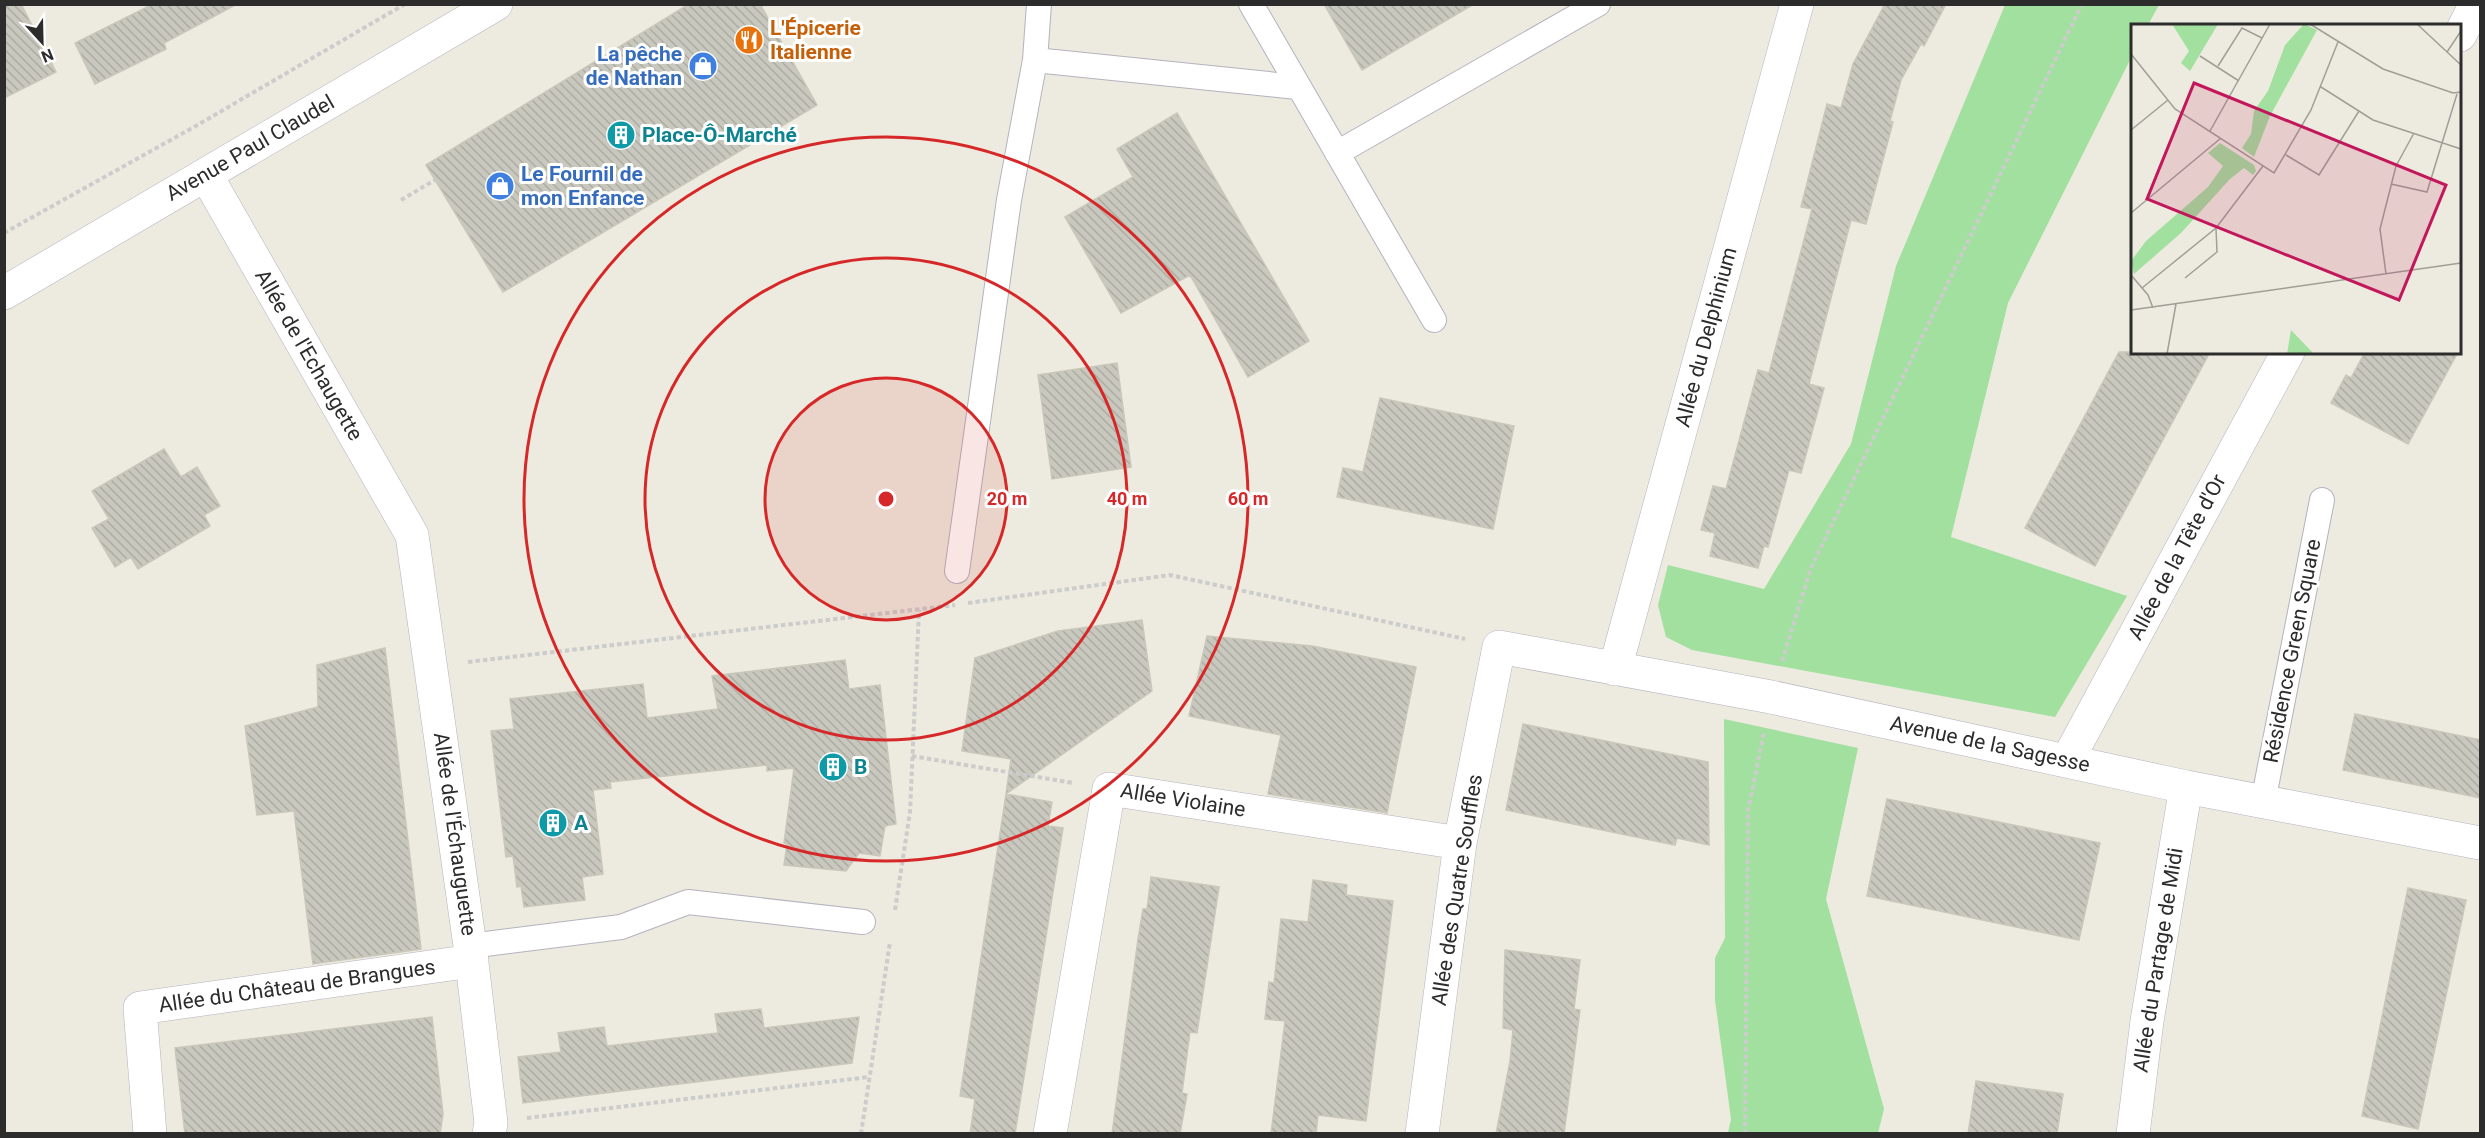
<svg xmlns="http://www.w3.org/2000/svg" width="2485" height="1138" font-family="Roboto,sans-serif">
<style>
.grass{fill:#a1e09f}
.building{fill:url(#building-back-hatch);stroke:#c8c7b9;stroke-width:1.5}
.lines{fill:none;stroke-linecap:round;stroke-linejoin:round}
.service-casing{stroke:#b4b2be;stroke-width:26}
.minor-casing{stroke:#b4b2be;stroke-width:34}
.tertiary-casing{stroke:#b4b2be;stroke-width:34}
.path{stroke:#ccc;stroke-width:4;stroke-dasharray:4.5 3;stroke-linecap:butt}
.service{stroke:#fff;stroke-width:24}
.minor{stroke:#fff;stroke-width:33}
.tertiary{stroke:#fff;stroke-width:33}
.ring{fill:none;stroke:#d62828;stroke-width:3}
.labels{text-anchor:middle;stroke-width:6;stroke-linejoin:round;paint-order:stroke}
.food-label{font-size:21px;font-weight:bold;fill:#c56008;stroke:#fff;text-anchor:start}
.shop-label{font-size:21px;font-weight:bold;fill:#366cbe;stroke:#fff;text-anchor:end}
.culture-label{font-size:21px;font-weight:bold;fill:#0d838f;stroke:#fff;text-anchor:start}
.street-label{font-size:21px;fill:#2c2c2c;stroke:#fff}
.inset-road{fill:none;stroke:#a09f97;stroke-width:1.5}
.view{fill:#c2185b;fill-opacity:0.15;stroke:#c2185b;stroke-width:3}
.inset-edge{fill:none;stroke:#2c2c2c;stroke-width:3}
.centre{fill:#d62828;stroke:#fff;stroke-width:3}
.ring-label{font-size:18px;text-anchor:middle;font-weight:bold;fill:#d62828;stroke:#fff;stroke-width:6;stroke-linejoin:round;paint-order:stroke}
</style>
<defs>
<pattern id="building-back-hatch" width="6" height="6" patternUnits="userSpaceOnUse" patternTransform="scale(1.5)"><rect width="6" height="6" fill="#c8c8be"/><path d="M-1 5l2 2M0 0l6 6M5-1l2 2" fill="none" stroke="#acaca3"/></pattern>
</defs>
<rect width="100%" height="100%" fill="#edebdf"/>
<path class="grass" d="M2005,5h154l-11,20 -16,1v30l-124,247 -57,234 176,59 -72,121 -363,-67 -26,-13 -8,-32 10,-40 96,24 87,-145 45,-178z
M1724,719l134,29 -32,151 58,210 -6,24h-150l3,-14 -16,-119v-42l10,-20z"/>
<path class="building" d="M4,4h17l35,68 -52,26z
M153,4h84l-73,39 2,6 -71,35 -20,-41z
M689,4h71l57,101 -314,187 -77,-127z
M1324,4h150l-112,66z
M1885,4h61l-22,42 -3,-2 -20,36 -11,41 3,1 -27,102 -15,-4 -42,164 15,4 -23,85 -12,-3 -21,77 -4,-1 -6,22 -48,-12 5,-23 -14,-3 12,-44 13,3 32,-119 11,3 43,-164 -11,-2 26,-103 14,4 12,-44z
M1177,113l132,228 -61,36 -58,-102 -69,38 -56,-96 68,-40 -16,-28z
M2119,352h91l-115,214 -70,-38z
M2365,352h93l-50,92 -77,-41 15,-28 5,3z
M1117,363l14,104 -79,12 -14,-104z
M1380,398l134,28 -21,103 -156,-32 6,-29 20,4z
M164,449l17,28 16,-10 23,39 -16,9 6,11 -72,43 -7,-12 -16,10 -23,-39 17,-9 -17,-28z
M1142,620l10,71 -146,103 5,-35 -49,-8 13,-93 83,-27z
M1207,636l105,10 104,21 -29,146 -119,-19 13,-59 -92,-19z
M385,648l36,301 -108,15 -19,-153 -37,4 -12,-89 73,-19 -1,-42z
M845,660l4,29 31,-4 16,139 -11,2 -5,30 -21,-3 -13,18 -62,-6 3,-21 -3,-1 10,-75 -27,3v-6l-157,17 1,6 -18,2 10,84 -21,3 3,23 -61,7 -3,-21 -4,1 -4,-31 -7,1 -15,-126 23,-2 -4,-30 133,-15 4,34 71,-9 -6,-33z
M2355,714l126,26v58l-138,-28z
M1523,724l185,38 1,83 -32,-7 -2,7 -169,-35z
M1006,794l46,8 -4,24 15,2 -48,306h-45l5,-35 -15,-3z
M1887,799l213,44 -21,97 -212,-44z
M1151,877l68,10 -22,146 -7,-1 -8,61 5,1 -7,40h-68l26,-195 5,-30h4z
M1313,880l34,5 -1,10 47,6 -27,220 -48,-6 -2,19h-45l14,-113 -20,-2 4,-37 5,1 7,-64 27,3z
M2408,888l58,12 -48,229 -56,-13z
M1505,950l75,10 -6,49 6,1 -16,124h-68l14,-73 3,-31 -10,-2z
M761,1009l3,19 95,-11 -7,46 -329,40 -5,-46 43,-5 -3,-19 46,-6 3,19 111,-13 -3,-19z
M432,1017l11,97 -3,20h-255l-10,-86z
M1976,1081l87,13 -6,40h-89z"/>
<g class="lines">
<g class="service-casing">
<path id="service" d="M1251,4l183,316
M1035,60l262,27
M1337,153l261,-149
M957,571l52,-371 26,-140 4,-56
M2263,802l59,-302
M470,946l151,-19 67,-25 175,20"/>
</g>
<g class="minor-casing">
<path id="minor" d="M2460,35l16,-31
M206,175l206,360 58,411 21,177 -2,11
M1615,669l182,-665
M2067,761l221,-409
M150,1134l-10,-126 332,-47
M1050,1134l59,-345 351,54
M1422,1134l38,-291 39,-196 272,50 415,90 294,56
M2133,1134l14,-113 39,-234"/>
</g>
<g class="tertiary-casing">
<path id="tertiary" d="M4,293l492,-289"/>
</g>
<path class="path" d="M401,200l34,-20
M4,233l190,-106 211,-123
M968,603l202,-28 295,64
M1782,661l29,-93 271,-564
M468,662l487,-57
M912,756l161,27
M895,910l15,-98 9,-202
M527,1118l342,-41
M861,1134l29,-192
M1745,1134l3,-323 16,-79"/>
<use href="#service" class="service"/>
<use href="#minor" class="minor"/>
<use href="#tertiary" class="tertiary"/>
</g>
<circle cx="886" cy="499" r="121" fill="#d62828" fill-opacity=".12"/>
<g class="ring">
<circle cx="886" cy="499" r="121"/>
<circle cx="886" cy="499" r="241"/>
<circle cx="886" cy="499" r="362"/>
</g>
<defs>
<g id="restaurant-disc" transform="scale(1.5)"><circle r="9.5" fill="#e8710a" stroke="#fff"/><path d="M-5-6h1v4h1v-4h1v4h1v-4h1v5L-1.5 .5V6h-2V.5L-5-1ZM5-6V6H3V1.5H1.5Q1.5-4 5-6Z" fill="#fff"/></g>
<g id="shop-disc" transform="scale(1.5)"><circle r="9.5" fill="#3f7fe0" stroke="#fff"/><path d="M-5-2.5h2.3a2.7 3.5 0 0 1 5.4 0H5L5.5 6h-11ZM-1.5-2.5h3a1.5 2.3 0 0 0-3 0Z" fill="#fff"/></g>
<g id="building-disc" transform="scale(1.5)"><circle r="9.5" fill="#0f9aa8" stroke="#fff"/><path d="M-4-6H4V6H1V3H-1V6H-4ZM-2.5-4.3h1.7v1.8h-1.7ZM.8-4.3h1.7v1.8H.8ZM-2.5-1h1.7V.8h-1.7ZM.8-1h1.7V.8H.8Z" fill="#fff"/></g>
</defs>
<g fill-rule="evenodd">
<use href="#restaurant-disc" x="749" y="40"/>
<use href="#shop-disc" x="703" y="66"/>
<use href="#building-disc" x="621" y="135"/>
<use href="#shop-disc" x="500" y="186"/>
<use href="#building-disc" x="833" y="767"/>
<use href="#building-disc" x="553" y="823"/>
</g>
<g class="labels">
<g class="food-label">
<text x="770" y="35">L'Épicerie<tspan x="770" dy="24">Italienne</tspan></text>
</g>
<g class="shop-label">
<text x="682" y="61">La pêche<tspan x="682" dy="24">de Nathan</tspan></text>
<text x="521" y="181" text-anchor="start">Le Fournil de<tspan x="521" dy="24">mon Enfance</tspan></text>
</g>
<g class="culture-label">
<text x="642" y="142">Place-Ô-Marché</text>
<text x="854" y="774">B</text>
<text x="574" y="830">A</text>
</g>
<g class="street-label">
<text transform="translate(250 148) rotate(-30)" y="7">Avenue Paul Claudel</text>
<text transform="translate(1706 337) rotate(-75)" y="7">Allée du Delphinium</text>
<text transform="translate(309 355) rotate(60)" y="7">Allée de l'Echaugette</text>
<text transform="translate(2177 557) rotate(-62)" y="7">Allée de la Tête d'Or</text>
<text transform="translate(2292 651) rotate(-79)" y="7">Résidence Green Square</text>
<text transform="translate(1990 744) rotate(12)" y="7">Avenue de la Sagesse</text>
<text transform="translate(1183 800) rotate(9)" y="7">Allée Violaine</text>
<text transform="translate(455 834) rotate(82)" y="7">Allée de l'Échauguette</text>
<text transform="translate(1457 890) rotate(-81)" y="7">Allée des Quatre Souffles</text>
<text transform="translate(2158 960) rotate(-81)" y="7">Allée du Partage de Midi</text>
<text transform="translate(297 986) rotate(-8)" y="7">Allée du Château de Brangues</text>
</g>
</g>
<g transform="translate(2131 24)">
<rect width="330" height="330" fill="#edebdf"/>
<path d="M41,0h46l-28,47 -9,-8 8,-12zM173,0l13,6 -47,86 -16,41 -12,-9 9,-14 3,-23 14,-20 17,-46zM89,119l34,22 2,6 -3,4 -9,-7 -14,11 -49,54 -47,41 -3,-13 15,-20 62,-54 15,-21 -15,-13z" fill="#a1e09f"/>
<path d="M160,306l23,24h-27z" fill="#a1e09f"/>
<path class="inset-road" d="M179,0l73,45 70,24 8,-1M286,0l44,41M316,28l14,-21M0,30l44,55 99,64 37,-63 27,-68M69,32l39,25M87,42l24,-38 20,10M190,63l52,33 88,29M0,106l37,-30M79,107l60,-107M155,131l33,20 40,-64M260,160l36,8 30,-98M0,189l90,-75M255,250l-6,-45 16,-63 18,-33M0,251l17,20 5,13M54,254l32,-26 -1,-24M11,264l74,-60 47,-62M0,286l330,-47M36,330l9,-50"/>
<path class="view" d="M63,59l252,102 -47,115 -252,-101z"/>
<rect width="330" height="330" class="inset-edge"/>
</g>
<circle cx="886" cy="499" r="9" class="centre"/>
<g class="ring-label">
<text x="1007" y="505">20 m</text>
<text x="1127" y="505">40 m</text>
<text x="1248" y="505">60 m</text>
</g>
<rect width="2485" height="1138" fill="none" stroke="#2c2c2c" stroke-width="12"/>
<g transform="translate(42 42) rotate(158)" stroke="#ffffff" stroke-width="4.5" paint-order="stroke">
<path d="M0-4.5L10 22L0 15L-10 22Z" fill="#2c2c2c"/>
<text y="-9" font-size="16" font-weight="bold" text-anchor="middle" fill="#2c2c2c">N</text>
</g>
</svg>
